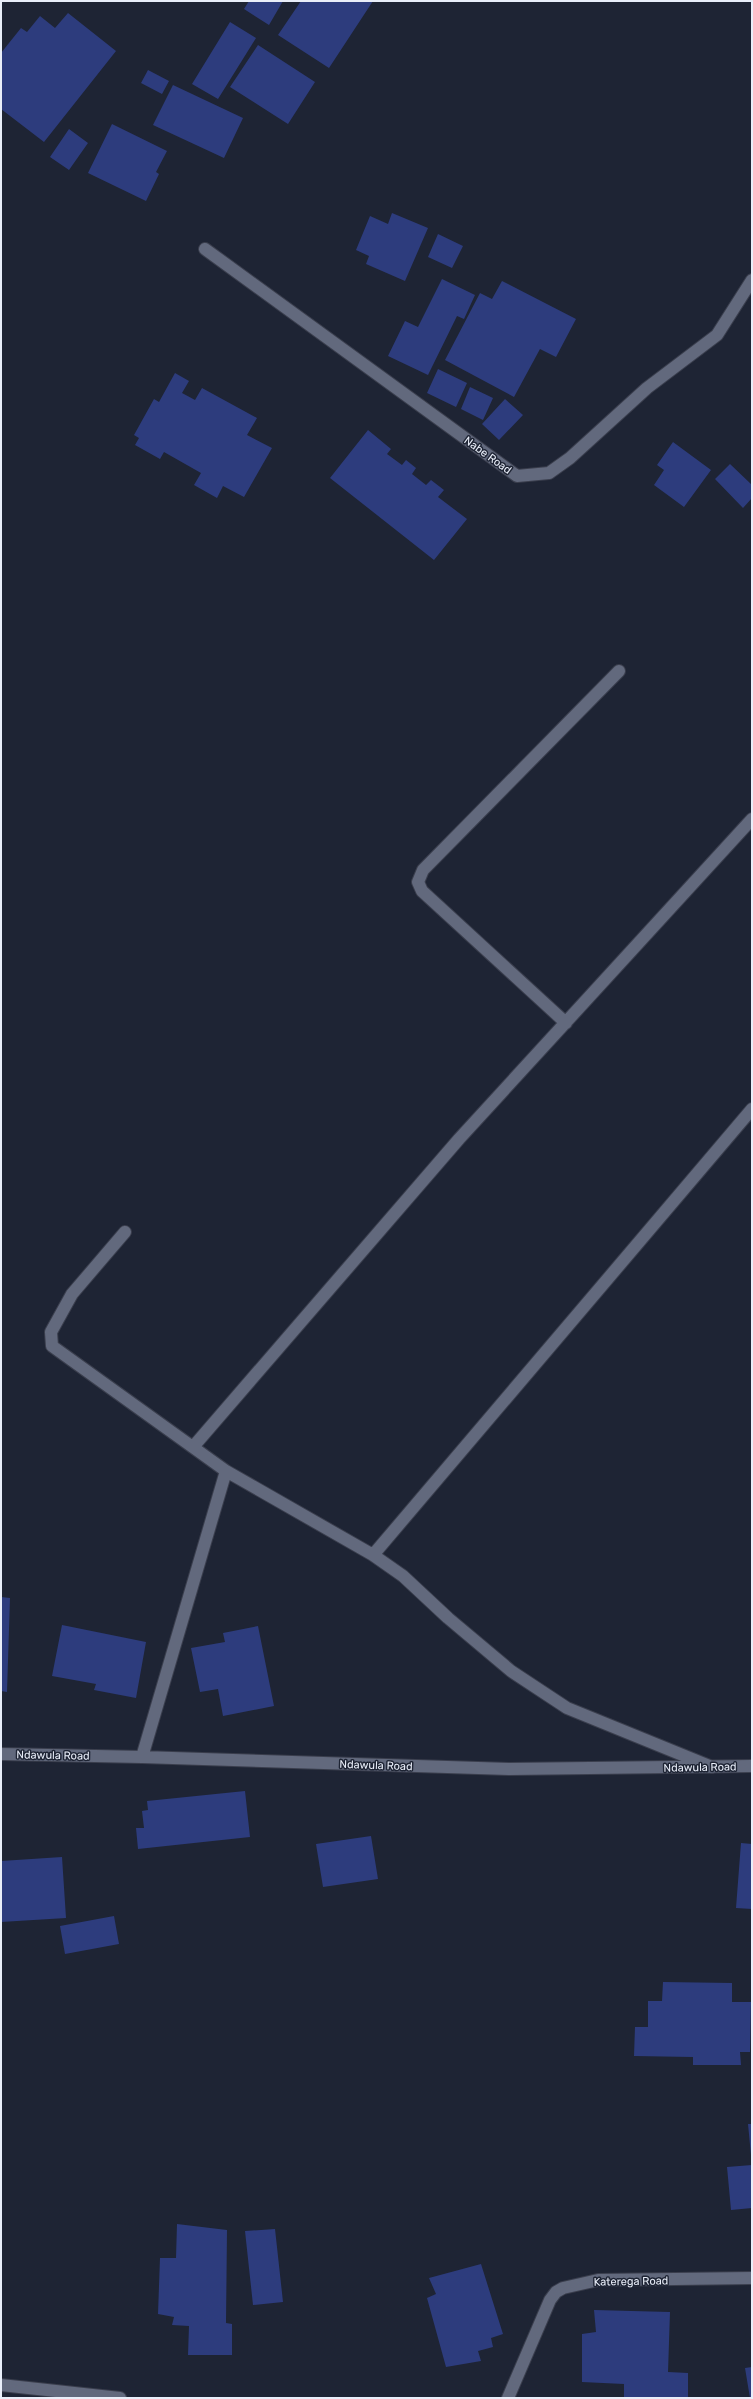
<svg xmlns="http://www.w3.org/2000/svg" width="753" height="2399" font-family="Rubik,sans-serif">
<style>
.building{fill:#2d3c7d}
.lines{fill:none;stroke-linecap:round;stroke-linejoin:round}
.street-casing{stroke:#3a3e4d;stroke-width:14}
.street{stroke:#62697d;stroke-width:12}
.labels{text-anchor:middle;stroke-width:3;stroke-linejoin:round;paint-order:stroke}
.street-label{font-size:11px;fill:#e9eef9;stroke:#1e2434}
</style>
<rect width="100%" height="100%" fill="#1e2434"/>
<path class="building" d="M249,1h34l-14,24 -25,-16z
M301,1h72l-44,67 -51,-33z
M68,13l48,38 -72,91 -43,-33v-56l20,-25 6,4 13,-16 15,12z
M230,22l26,16 -38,61 -26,-15z
M258,45l57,37 -27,42 -58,-37z
M148,70l21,11 -7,13 -21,-11z
M173,85l70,33 -19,40 -71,-33z
M112,124l55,27 -11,21 3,2 -13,27 -58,-28z
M69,129l19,14 -19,27 -19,-13z
M392,213l36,15 -23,53 -39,-17 3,-8 -13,-6 14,-34 18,8z
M438,234l25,12 -11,22 -24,-11z
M442,279l33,16 -11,24 -7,-3 -29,59 -40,-19 17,-35 13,6z
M502,281l74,38 -20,38 -16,-8 -26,48 -69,-37 35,-67 12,6z
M438,369l29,14 -11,24 -29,-14z
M175,373l14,8 -7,12 13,7 7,-12 55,30 -10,17 25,13 -28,49 -21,-11 -6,12 -23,-13 7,-12 -37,-21 -4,7 -25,-14 4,-7 -5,-3 20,-36 5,3z
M470,387l23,11 -10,22 -22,-11z
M505,399l18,16 -24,25 -17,-16z
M368,430l23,19 -4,5 15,11 4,-5 10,8 -4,6 14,11 5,-5 13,10 -6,7 29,22 -33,41 -104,-82z
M673,442l38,28 -27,37 -30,-22 10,-15 -7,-5z
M730,464l22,21v13l-9,10 -28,-29z
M1,1597l9,1 -3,94 -6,-1z
M62,1625l84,17 -10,56 -42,-8 2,-6 -44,-8z
M258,1626l16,80 -51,10 -5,-27 -18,3 -9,-44 34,-6 -2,-9z
M245,1791l5,46 -112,12 -2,-21h8l-2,-17 6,-1 -1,-9z
M371,1836l7,43 -55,8 -7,-43z
M741,1843l11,1v65l-16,-1z
M62,1857l4,61 -65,4v-61z
M114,1916l5,28 -54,10 -5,-28z
M663,1982l69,1v19h19l-1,50h-10l1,13h-48v-8l-59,-1 1,-29h13v-26h14z
M748,2124h4v31h-1z
M752,2165v43l-21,2 -4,-43z
M177,2224l50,6 -1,93 6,1v31h-44l1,-29 -17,-1 2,-8 -16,-3 2,-56h16z
M275,2229l8,73 -30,3 -8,-74z
M481,2264l22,70 -12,4 2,9 -15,4 3,10 -35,6 -19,-69 9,-4 -7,-16z
M594,2310l76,2 -2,60 20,1v25h-64v-14l-42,-2v-48l14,-2z
M752,2367v31h-2l-5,-30z"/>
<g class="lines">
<g class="street-casing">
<path id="street" d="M205,249l312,227 32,-3 21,-15 77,-70 70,-53 35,-55
M566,1023l-144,-132 -4,-9 5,-12 196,-199
M125,1232l-53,62 -21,38 1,14 174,125
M193,1447l266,-308 293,-320
M373,1555l379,-446
M1,1754l141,3 367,12 243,-3
M142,1757l84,-286 147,84 30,21 45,42 63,53 56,37 145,59
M1,2385l119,13
M508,2398l42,-98 6,-8 7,-4 35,-8 154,-2"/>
</g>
<use href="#street" class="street"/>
</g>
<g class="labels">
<g class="street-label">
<text transform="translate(488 455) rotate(36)" y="4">Nabe Road</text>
<text transform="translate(53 1755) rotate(1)" y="4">Ndawula Road</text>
<text transform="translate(376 1765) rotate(2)" y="4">Ndawula Road</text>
<text transform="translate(700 1767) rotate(-1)" y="4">Ndawula Road</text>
<text transform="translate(631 2281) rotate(-1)" y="4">Katerega Road</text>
</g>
</g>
<rect width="753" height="2399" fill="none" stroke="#e9eef9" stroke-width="4"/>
</svg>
